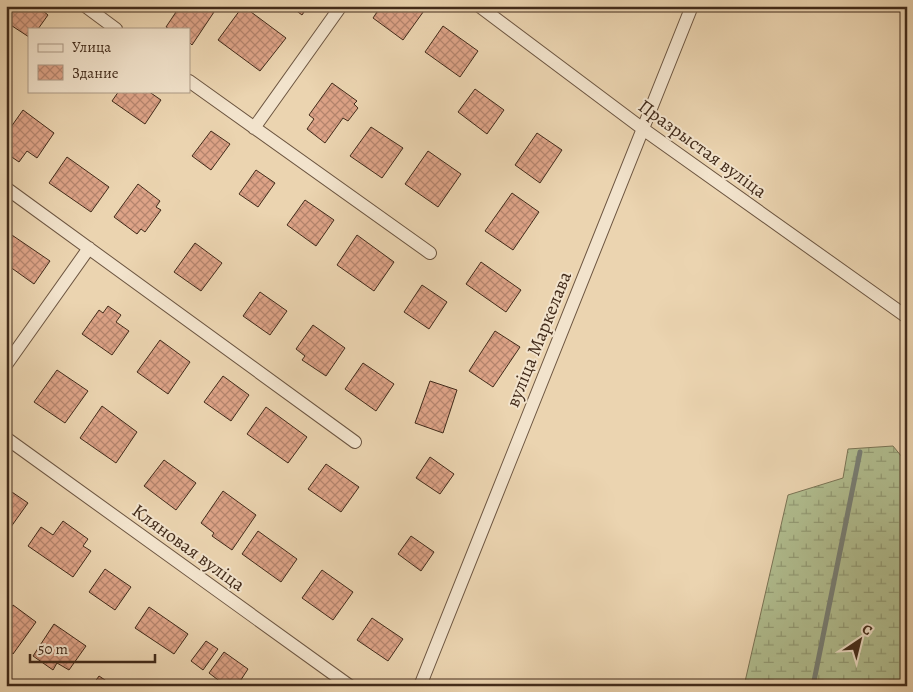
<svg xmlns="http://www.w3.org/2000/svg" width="913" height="692" font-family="Alegreya,serif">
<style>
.wetland{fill:url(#wetland-marsh);stroke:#7a7455}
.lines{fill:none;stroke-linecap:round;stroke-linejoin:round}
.stream{stroke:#777f76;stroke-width:5}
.building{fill:url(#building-cross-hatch);stroke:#422b1a}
.minor-casing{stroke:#6c5540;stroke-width:14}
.minor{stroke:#f2e3cc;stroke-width:12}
.labels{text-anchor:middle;stroke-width:4;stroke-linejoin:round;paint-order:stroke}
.street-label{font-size:19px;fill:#422b1a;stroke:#f2e3cc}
</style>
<defs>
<pattern id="wetland-marsh" width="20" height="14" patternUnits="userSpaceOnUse" patternTransform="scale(1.25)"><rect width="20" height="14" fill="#b1be90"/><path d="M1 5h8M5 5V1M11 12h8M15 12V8" fill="none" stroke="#929b75"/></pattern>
<pattern id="building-cross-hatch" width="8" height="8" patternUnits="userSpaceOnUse" patternTransform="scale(1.25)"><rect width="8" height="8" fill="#dda387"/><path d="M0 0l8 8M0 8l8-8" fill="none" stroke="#b5856e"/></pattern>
</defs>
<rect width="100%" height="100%" fill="#ebd4b0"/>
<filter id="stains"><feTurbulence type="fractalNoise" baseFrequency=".004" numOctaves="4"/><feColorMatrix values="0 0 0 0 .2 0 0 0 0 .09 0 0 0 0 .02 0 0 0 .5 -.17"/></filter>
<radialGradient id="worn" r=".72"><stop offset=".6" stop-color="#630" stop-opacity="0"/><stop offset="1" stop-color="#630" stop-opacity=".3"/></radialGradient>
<path class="wetland" d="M893,446l14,17v223h-163l44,-191 55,-17 5,-29z"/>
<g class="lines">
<path class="stream" d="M813,686l47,-234"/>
</g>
<path class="building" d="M11,6h26l11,9 -10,14h-9v8l-23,-15v-9z
M180,6h25l9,6 -22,33 -3,-3v-13h-20l-3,-2z
M243,6l43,32 -26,33 -42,-31z
M290,6h18l-6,9z
M381,6h43l2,2 -23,32 -30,-22z
M443,26l35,25 -18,26 -35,-25z
M332,83l25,18 -3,3 4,4 -10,13 -5,-3 -18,25 -18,-14 7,-10 -5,-4z
M475,89l29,21 -17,24 -29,-22z
M119,91h29l13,9 -16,24 -33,-23z
M23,110l31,23 -17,25 -10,-7 -8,11 -13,-9v-19z
M371,127l32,21 -21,30 -32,-22z
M211,131l19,13 -19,26 -19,-14z
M537,133l25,17 -22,33 -25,-18z
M428,151l33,23 -23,33 -33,-23z
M67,157l42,30 -18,25 -42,-29z
M256,170l19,13 -17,24 -19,-13z
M138,184l22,17 -4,6 5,3 -16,22 -4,-3 -4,5 -23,-17z
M512,193l27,19 -26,38 -28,-19z
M305,200l29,20 -18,26 -29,-21z
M6,231l44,30 -16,23 -28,-20z
M357,235l37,27 -20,29 -37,-26z
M195,243l27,20 -21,28 -27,-19z
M481,262l40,28 -15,22 -40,-28z
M422,285l25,17 -18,27 -25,-17z
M260,292l27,19 -17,24 -27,-19z
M108,306l13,9 -5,7 13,9 -17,24 -30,-21 17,-24 4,3z
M313,325l32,23 -19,28 -24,-16 3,-4 -9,-7z
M495,331l25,16 -27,40 -24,-16z
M160,340l30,22 -22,32 -31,-22z
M363,363l31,21 -18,27 -31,-22z
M57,370l31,21 -23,32 -31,-21z
M223,376l26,19 -18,26 -27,-19z
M430,381l27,9 -14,43 -28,-10z
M102,406l35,26 -21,31 -36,-25z
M266,407l41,30 -19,26 -41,-29z
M430,457l24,17 -14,20 -24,-16z
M164,460l32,23 -20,27 -32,-24z
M326,464l33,23 -18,25 -33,-23z
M6,488l22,15 -20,28 -2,-1z
M223,491l33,24 -24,35 -20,-14 2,-3 -13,-10z
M63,521l25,18 -5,7 8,5 -18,26 -45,-31 13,-19 12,8z
M258,531l39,28 -16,23 -39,-28z
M411,536l23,16 -13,19 -23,-17z
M105,569l26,18 -16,23 -26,-18z
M322,570l31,22 -20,28 -31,-22z
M13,605l23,17 -23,32 -7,-5v-35z
M149,607l39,27 -14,20 -39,-26z
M372,618l31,21 -15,22 -31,-21z
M54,624l32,22 -17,24 -12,-7 -4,7 -20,-14z
M206,641l12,8 -15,21 -12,-9z
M224,652l24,17 -11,17h-11l-17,-13z
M99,676l15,10h-22z"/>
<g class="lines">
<g class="minor-casing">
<path id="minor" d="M85,6l31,23
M479,6l164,123 264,188
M189,81l241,172
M254,128l87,-122
M6,188l349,254
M6,365l83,-117
M6,438l344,248
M420,686l272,-680"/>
</g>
<use href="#minor" class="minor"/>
</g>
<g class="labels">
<g class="street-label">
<text transform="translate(703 148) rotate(36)" y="7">Празрыстая вуліца</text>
<text transform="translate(538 339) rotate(-68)" y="7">вуліца Маркелава</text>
<text transform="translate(189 547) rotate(36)" y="7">Кляновая вуліца</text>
</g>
</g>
<rect width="913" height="692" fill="none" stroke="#ebd4b0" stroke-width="25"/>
<rect x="8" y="8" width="898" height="677" fill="none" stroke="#422b1a" stroke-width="2.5"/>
<rect x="12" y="12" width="888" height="667" fill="none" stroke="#422b1a"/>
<rect x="28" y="28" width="162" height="65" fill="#f2e3cc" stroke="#ac9985"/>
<rect x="38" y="44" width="25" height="8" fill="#f2e3cc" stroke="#ac9985"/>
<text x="72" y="52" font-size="15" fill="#422b1a">Улица</text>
<rect x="38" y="65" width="25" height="15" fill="url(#building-cross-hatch)" stroke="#ac9985"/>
<text x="72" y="78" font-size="15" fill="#422b1a">Здание</text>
<g transform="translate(860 640) rotate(35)" stroke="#f2e3cc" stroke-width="4" paint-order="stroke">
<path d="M0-4L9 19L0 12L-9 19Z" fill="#422b1a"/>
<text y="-8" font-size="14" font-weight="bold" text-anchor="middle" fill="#422b1a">С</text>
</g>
<path d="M30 654v8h125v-8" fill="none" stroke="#422b1a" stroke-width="2.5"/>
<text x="38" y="654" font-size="15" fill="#422b1a" stroke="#f2e3cc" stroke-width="4" paint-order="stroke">50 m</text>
<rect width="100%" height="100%" filter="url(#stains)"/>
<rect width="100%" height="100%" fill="url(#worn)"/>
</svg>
